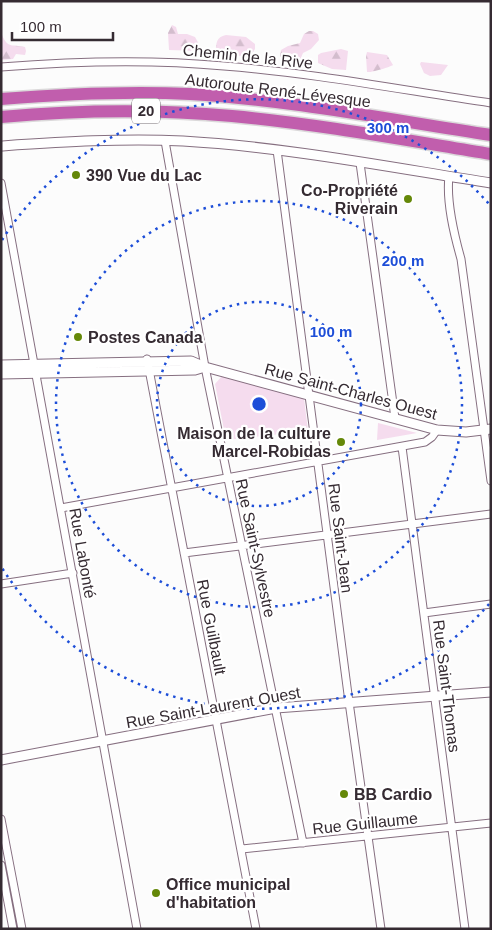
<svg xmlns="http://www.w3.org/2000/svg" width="492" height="930" font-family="Arial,sans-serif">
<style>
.green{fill:#f5dcee}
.forest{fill:url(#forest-firs)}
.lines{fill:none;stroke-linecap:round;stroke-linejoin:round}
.minor-casing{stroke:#866f80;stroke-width:9}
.tertiary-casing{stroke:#866f80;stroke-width:11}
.motorway-casing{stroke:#dbd9da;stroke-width:15}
.minor{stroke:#fff;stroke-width:7}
.tertiary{stroke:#fff;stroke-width:9}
.motorway{stroke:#c15ead;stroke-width:12}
.ring{fill:none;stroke:#1d4ed8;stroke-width:2.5;stroke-dasharray:2.5 5}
.poi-dot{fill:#658809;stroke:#fff;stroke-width:2}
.labels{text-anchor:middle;stroke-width:4.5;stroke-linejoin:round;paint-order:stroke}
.shield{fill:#fff;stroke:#726b70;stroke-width:1}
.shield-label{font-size:15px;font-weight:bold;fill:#352b32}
.street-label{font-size:16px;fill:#352b32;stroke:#fff}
.poi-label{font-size:16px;font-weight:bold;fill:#352b32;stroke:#fff;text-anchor:start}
.centre{fill:#1d4ed8;stroke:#fff;stroke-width:2.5}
.ring-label{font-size:15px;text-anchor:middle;font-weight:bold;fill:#1d4ed8;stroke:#fff;stroke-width:4.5;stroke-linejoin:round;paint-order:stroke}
</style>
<defs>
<pattern id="forest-firs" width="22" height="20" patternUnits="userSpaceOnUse" patternTransform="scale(1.25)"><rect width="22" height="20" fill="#f5dcee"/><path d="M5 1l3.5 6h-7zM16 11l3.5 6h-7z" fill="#d3bdcd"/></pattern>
</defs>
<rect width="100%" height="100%" fill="#fcfcfc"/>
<path class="green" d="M421,62l27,3 -7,10 -11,1 -6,-3 -4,-9z
M222,376l82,22 4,33 -82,9 -11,-56z
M378,423l39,10 -40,7z"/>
<path class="forest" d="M172,25l4,2 2,7h9l8,3 6,11 -2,3 -30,-1 -1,-17z
M309,31h4l5,3 1,6 -8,9 -8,4 -3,7 -12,4 -4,-3 -4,-5 1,-6 7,-4 12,-3 4,-9z
M1,32c6,17 10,12 24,15l1,4 -1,4 -9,-1 -3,5 -12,1z
M226,35l20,2 9,7v5l-5,8 -34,-4c0,-10 0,-16 10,-18z
M341,49l7,2 -2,19 -14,-1 -14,-6v-8l3,-2z
M367,52l20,3 6,10c-3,2 -22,8 -26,7l-1,-16z"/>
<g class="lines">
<g class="minor-casing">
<path id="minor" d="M1,67c75,-6 149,-8 223,-1 90,7 178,24 267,37
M165,141l40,226 98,476
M277,150l72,552 32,227
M360,163l35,255
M449,176c-3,26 5,58 12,83l30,222
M1,183l136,746
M147,359l109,570
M402,447l63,482
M61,508l364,-66 7,-5 5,-7
M184,553l307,-39
M1,584l72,-11
M424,613l67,-9
M1,819l21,110
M242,849l249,-26
M1,865l12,64"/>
</g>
<g class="tertiary-casing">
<path id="tertiary" d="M1,146c61,-4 121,-8 182,-5 103,6 206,26 308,42
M1,365l190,-4 14,6 232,63 29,2 25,-3
M1,374l194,-4 10,-3
M1,760l275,-52 215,-16"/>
</g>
<g class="motorway-casing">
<path id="motorway" d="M1,99c63,-5 126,-8 189,-5 101,6 201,26 301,41
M1,117c77,-7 154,-8 231,-1 87,8 173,24 259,38"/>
</g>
<use href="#minor" class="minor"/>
<use href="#tertiary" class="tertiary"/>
<use href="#motorway" class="motorway"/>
</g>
<g class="ring">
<circle cx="259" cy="404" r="102"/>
<circle cx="259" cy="404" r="203"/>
<path d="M489 604A305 305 0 0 1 2 568M2 240A305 305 0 0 1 489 204"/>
</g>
<g class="poi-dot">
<circle cx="76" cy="175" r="5"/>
<circle cx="408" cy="199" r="5"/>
<circle cx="78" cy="337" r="5"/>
<circle cx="341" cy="442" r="5"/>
<circle cx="344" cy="794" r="5"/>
<circle cx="156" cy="893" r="5"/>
</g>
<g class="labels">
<rect class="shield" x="132" y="98.5" width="28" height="25" rx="4"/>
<g class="shield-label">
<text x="146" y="116">20</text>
</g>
<g class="street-label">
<text transform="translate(248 56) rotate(6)" y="6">Chemin de la Rive</text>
<text transform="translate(278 90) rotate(7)" y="6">Autoroute René-Lévesque</text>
<text transform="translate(351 391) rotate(15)" y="6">Rue Saint-Charles Ouest</text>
<text transform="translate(341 538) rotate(83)" y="6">Rue Saint-Jean</text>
<text transform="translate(256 548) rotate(78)" y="6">Rue Saint-Sylvestre</text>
<text transform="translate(83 553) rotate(80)" y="6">Rue Labonté</text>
<text transform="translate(212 627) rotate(79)" y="6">Rue Guilbault</text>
<text transform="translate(447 686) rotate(83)" y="6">Rue Saint-Thomas</text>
<text transform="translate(213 707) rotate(-10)" y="6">Rue Saint-Laurent Ouest</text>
<text transform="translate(365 823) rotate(-6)" y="6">Rue Guillaume</text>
</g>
<g class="poi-label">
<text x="86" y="181">390 Vue du Lac</text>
<text x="398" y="196" text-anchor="end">Co-Propriété<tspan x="398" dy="18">Riverain</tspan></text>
<text x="88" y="343">Postes Canada</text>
<text x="331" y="439" text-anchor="end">Maison de la culture<tspan x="331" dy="18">Marcel-Robidas</tspan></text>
<text x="354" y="800">BB Cardio</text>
<text x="166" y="890">Office municipal<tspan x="166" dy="18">d'habitation</tspan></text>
</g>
</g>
<circle cx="259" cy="404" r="8" class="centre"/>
<g class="ring-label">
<text x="388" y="133">300 m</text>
<text x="403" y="266">200 m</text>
<text x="331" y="337">100 m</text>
</g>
<rect width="492" height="930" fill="none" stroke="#352b32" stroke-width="5"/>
<path d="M12 32v8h101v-8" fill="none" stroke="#352b32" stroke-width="2.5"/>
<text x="20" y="32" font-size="15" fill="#352b32" stroke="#ffffff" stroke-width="4" paint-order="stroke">100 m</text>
</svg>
